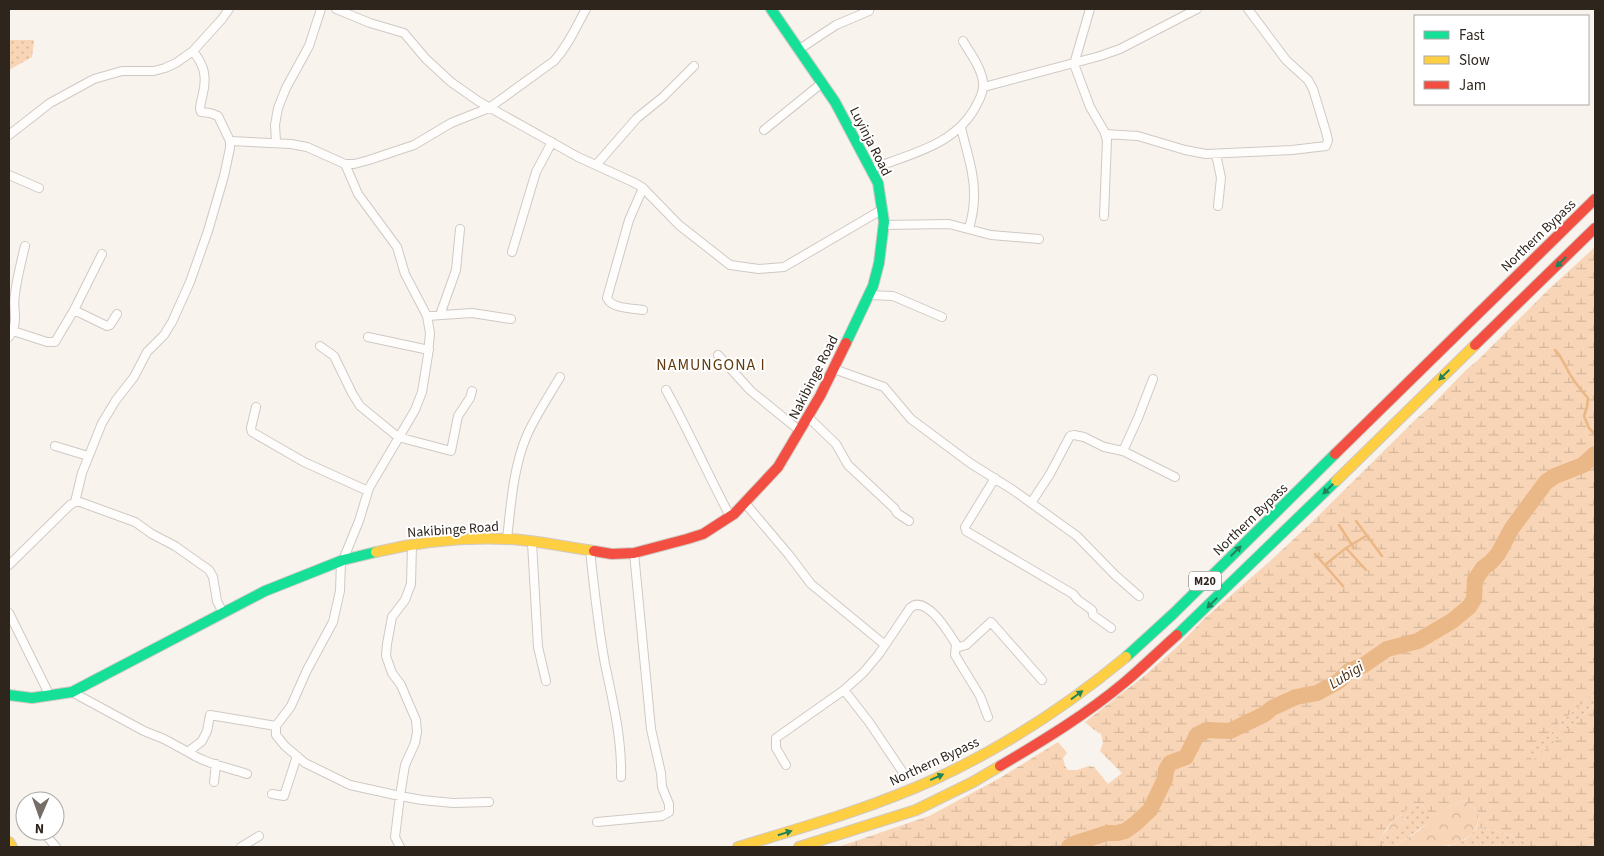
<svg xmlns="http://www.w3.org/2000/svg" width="1604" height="856" font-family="'Source Sans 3',sans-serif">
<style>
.green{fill:url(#green-dots)}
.forest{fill:url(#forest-crowns)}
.wetland{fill:url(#wetland-marsh);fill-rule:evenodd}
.water{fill:url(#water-rules)}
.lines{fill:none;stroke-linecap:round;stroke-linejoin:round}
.stream{stroke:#eab786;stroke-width:2.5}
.river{stroke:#eab786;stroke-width:16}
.street-casing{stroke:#d0c9c3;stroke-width:10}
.fast-casing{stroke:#d0c9c3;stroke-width:12}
.slow-casing{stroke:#d0c9c3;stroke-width:12}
.jam-casing{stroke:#d0c9c3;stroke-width:12}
.street{stroke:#fefdfc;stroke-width:8}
.fast{stroke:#16e098;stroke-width:10}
.slow{stroke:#ffcf43;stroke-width:10}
.jam{stroke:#f24e42;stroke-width:10}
.oneway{fill:#22825a}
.labels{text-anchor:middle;stroke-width:4;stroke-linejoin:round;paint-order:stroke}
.shield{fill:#fff;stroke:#6d6661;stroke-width:1}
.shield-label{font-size:12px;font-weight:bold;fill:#2e251d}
.street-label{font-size:14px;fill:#2e251d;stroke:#fff}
.water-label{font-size:15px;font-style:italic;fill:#4a2d10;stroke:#fff}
.quarter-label{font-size:16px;letter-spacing:1px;fill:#62390d;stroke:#fff}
</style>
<defs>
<pattern id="green-dots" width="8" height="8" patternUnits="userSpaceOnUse" patternTransform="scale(1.25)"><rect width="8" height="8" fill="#f8d5b6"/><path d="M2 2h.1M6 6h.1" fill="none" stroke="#d5b79c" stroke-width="1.8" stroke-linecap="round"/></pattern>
<pattern id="forest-crowns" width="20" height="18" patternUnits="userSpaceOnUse" patternTransform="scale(1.25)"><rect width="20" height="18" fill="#f8d5b6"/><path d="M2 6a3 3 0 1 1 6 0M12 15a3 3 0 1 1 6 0" fill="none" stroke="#d5b79c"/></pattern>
<pattern id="wetland-marsh" width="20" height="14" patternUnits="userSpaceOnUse" patternTransform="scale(1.25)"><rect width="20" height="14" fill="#f8d5b6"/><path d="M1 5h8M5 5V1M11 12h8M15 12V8" fill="none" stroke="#d5b79c"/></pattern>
<pattern id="water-rules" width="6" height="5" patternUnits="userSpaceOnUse" patternTransform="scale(1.25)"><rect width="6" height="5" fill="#eab786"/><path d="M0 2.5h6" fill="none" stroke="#c99d73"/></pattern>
</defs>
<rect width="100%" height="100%" fill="#f9f3ee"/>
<path class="green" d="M9,40h25l-2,17 -23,13z
M1595,693v11l-27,25 -10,-5z
M1553,731l6,7 -26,23 -7,-6z
M1413,804l9,1 12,14 -40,28h-11l-2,-11 5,-5 1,5 20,-15 -6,-6z
M1477,828c11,0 48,10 54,19h-85l21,-8z"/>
<path class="forest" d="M1466,800l13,13c-1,5 -1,11 -3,15 -14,25 -57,19 -82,19l27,-18 28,-23z
M1401,815l6,6 -3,10 -10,6 -7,-1 -1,-5 8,-12z"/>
<path class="wetland" d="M1595,247v446l-37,31 10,5 27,-25v143h-64c-6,-9 -42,-19 -54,-19l2,-15 -13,-13 -17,6 -15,13 -12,-14 -9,-1 -12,11 -7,4 -13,17 2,11h-545l91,-31 71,-38 58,-36 9,11 -4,5 2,8 3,4h9l12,-4 5,1 14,17 14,-11 -22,-22 3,-8 -2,-9 -8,-5 -8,-7 58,-45 34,-30 28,-29 64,-56 42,-39 104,-103 17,-15 34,-35 12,-10 70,-70zM1478,576v20l-15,17c3,-5 8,-10 9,-15 2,-9 1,-15 6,-22zM1553,731l6,7 -26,22 -6,-5z"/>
<path class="water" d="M1541,489l-8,14 -11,13 -4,-2z
M1479,575c-2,20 1,27 -17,39 3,-4 7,-9 10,-14 3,-9 1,-17 7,-25z
M1210,726h10l10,5 -24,2 -11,5c2,-8 7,-9 15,-12z"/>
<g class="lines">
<path class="stream" d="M1555,350c6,6 7,10 11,17 5,11 14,22 22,31l-1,9 -3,9 5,12 6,7
M1356,521l26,35
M1339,525l15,23
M1346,548l20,-12
M1315,554l28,32
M1325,565l21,-17 20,22"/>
<path class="river" d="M1069,847l7,-4 31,-10h10l8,-2 10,-7 15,-14 15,-31 1,-9 4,-7 16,-6 11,-22 10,-5 23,1 35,-17 7,-6 24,-11 21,-4 22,-12 10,-10 15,-6 23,-16 31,-8 34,-20 17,-14 5,-8 1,-19 8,-12 8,-6 7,-8 14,-26 34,-46 9,-6 28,-11 12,-11"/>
<g class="street-casing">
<path id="street" d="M336,9l34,14 34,10 22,26 25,23 27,19 100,56 57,26 8,5 36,37 51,40 29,4 25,-2 99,-58
M1090,9l-16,55 16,43 14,24 3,9 -3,76
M798,50l38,-25 33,-14
M984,87l116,-31 20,-7 77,-40
M961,127c5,23 14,47 13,70 0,11 -2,21 -5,31
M764,130l58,-47
M1105,134l33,2 47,14 21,4 86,-4 34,-4 2,-6 -2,-8 -13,-43 -5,-9 -22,-20 -38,-51
M9,135l41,-32 44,-24 28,-8h32l11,-3 11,-5 17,-12 29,-32 7,-10
M230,141l61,3 16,3 38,17h9l15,-4 45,-15 37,-22 38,-15 65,-47c14,-15 22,-34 32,-52
M276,142l-1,-17 3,-17 8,-20 23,-42 12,-37
M1216,154l5,24 -3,28
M596,165l41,-47 26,-21 31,-31
M871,169c39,-15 86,-24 106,-65 4,-7 7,-14 6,-22 -2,-15 -13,-29 -20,-41
M9,175l30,13
M643,188l-14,32 -22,78c5,11 25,10 36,12
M883,225l66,-1 42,11 48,4
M512,252l24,-80 16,-30
M869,295l24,1 49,21
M74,310l33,16 3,-1 7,-11
M440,315l16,-45 4,-41
M427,316l45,-3 39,6
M13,331l34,11h8l19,-32 28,-56
M9,337c11,-16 3,-26 6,-43 2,-16 6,-32 10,-48
M368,337l61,13
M320,346l14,10 18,37 8,13 38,31 53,14 7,-35 12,-18 2,-7
M718,355l33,36 49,40
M834,369l50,18 27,32 59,44 43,27 64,46 38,39 24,21
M666,390c23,41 42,85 64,126
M256,407l-5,21 1,4 52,30 64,29
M808,417l28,27 12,21 47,44 2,4 12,8
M55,446l33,10
M1123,451l15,-33 15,-39
M995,478l-30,49 1,4 107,63 5,6 14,10 1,5 18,13
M75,502l7,-29 20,-50 14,-23 18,-23 13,-25 17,-17 8,-13 18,-40 18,-51 16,-55 6,-28v-7l-12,-25 -8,-3 -9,-1 -1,-3c0,-5 2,-10 3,-16 4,-17 1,-28 -10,-42
M745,503l44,52 22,29 74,61
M1031,503l19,-29 20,-38 4,-1 10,2 20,10 19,4 52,26
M507,539c4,-35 6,-71 20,-104 9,-20 22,-39 33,-58
M532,543l6,104 8,34
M590,550c4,38 8,76 15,114 8,38 17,75 16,113
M343,560l16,-39 10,-33 46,-78 7,-18 6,-37 2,-22 -3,-17 -22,-42 -8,-27 -39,-53 -13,-30
M341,561l-1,30 -7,31 -26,48 -16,36 -15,20v9l9,11 20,17 45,22 50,11 22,4 31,3 36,-1
M9,565l61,-60 5,-3h5l55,20 17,12 23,12 34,24 4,7 4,24 6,12
M9,613l41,83
M956,648l10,-3 25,-23 51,58
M844,690l25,32 35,52
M72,692l72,39 20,8 24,13 14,-11 5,-10 3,-16 66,11
M188,752c18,12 39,15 59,22
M786,765l-10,-17v-10l68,-48 19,-17 16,-19 31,-46c15,-14 37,22 44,33l2,3 -1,11 25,41 8,21
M214,782l2,-18
M272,794l12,2 13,-40
M597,822l65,-6 7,-4v-8l-7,-17 -1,-14 -10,-44 -17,-176
M45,834l11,13
M241,847l18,-11
M400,847l-5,-10 5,-41 5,-31 10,-22 2,-11 -1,-12 -10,-23 -5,-12 -9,-12 -6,-17 1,-12 5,-27 13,-17 6,-16 1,-39"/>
</g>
<g class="fast-casing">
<path id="fast" d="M771,9l64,93 43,81 6,39 -5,41 -6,23 -27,57
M1177,635l159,-154
M1126,657l47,-43 162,-160
M9,695l23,3 40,-6 193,-101 78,-31 33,-8"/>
</g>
<g class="slow-casing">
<path id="slow" d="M1336,481l139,-136
M376,552c42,-10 87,-15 130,-13 29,1 59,8 88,12
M9,842l3,5
M738,847c66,-20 134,-39 197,-68 69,-32 132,-73 191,-122
M799,847l117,-37 57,-28 27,-16"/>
</g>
<g class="jam-casing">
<path id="jam" d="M1475,345l120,-117
M1335,454l260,-255
M594,551l18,3 22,-1 53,-14 16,-5 31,-20 44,-47 42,-71 26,-53
M1000,766c44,-26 87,-52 125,-84 18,-15 35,-32 52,-47"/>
</g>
<use href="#street" class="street"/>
<use href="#fast" class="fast"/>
<use href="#slow" class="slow"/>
<use href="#jam" class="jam"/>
</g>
<defs><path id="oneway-solid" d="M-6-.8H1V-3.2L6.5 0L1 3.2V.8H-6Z" transform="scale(1.25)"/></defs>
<g class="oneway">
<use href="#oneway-solid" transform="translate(1561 262) rotate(135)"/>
<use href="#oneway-solid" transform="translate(1444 375) rotate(136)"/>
<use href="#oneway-solid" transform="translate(1328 489) rotate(135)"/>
<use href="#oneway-solid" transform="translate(1236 551) rotate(-44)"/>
<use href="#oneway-solid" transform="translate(1212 603) rotate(135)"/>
<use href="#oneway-solid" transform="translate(1077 695) rotate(-36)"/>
<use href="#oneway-solid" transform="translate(937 777) rotate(-24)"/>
<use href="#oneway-solid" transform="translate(785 833) rotate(-17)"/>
</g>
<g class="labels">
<rect class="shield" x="1189" y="571.5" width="32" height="19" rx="4"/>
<g class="shield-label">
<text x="1205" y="585">M20</text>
</g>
<g class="street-label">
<text transform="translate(871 141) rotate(63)" y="5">Luyinja Road</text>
<text transform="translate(1538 235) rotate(-44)" y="5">Northern Bypass</text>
<text transform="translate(813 377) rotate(-63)" y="5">Nakibinge Road</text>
<text transform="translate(1250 519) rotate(-44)" y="5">Northern Bypass</text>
<text transform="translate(453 529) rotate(-4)" y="5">Nakibinge Road</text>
<text transform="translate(934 761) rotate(-25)" y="5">Northern Bypass</text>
</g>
<g class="water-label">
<text transform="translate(1346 675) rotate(-32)" y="5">Lubigi</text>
</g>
<g class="quarter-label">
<text x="711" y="370">NAMUNGONA I</text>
</g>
</g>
<rect width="1604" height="856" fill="none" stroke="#2e251d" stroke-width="20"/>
<rect x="1414" y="15" width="175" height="90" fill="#ffffff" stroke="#aba8a5"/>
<rect x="1424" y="31" width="25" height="8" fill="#16e098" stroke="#aba8a5"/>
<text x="1459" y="40" font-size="15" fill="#2e251d">Fast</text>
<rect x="1424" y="56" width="25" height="8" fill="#ffcf43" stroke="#aba8a5"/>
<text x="1459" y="65" font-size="15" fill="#2e251d">Slow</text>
<rect x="1424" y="81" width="25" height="8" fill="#f24e42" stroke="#aba8a5"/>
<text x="1459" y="90" font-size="15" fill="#2e251d">Jam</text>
<g transform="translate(40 816) rotate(182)"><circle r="24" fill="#ffffff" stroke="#aba8a5"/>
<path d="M0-4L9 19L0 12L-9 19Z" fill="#756d66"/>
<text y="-8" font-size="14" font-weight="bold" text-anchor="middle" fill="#2e251d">N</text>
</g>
</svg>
